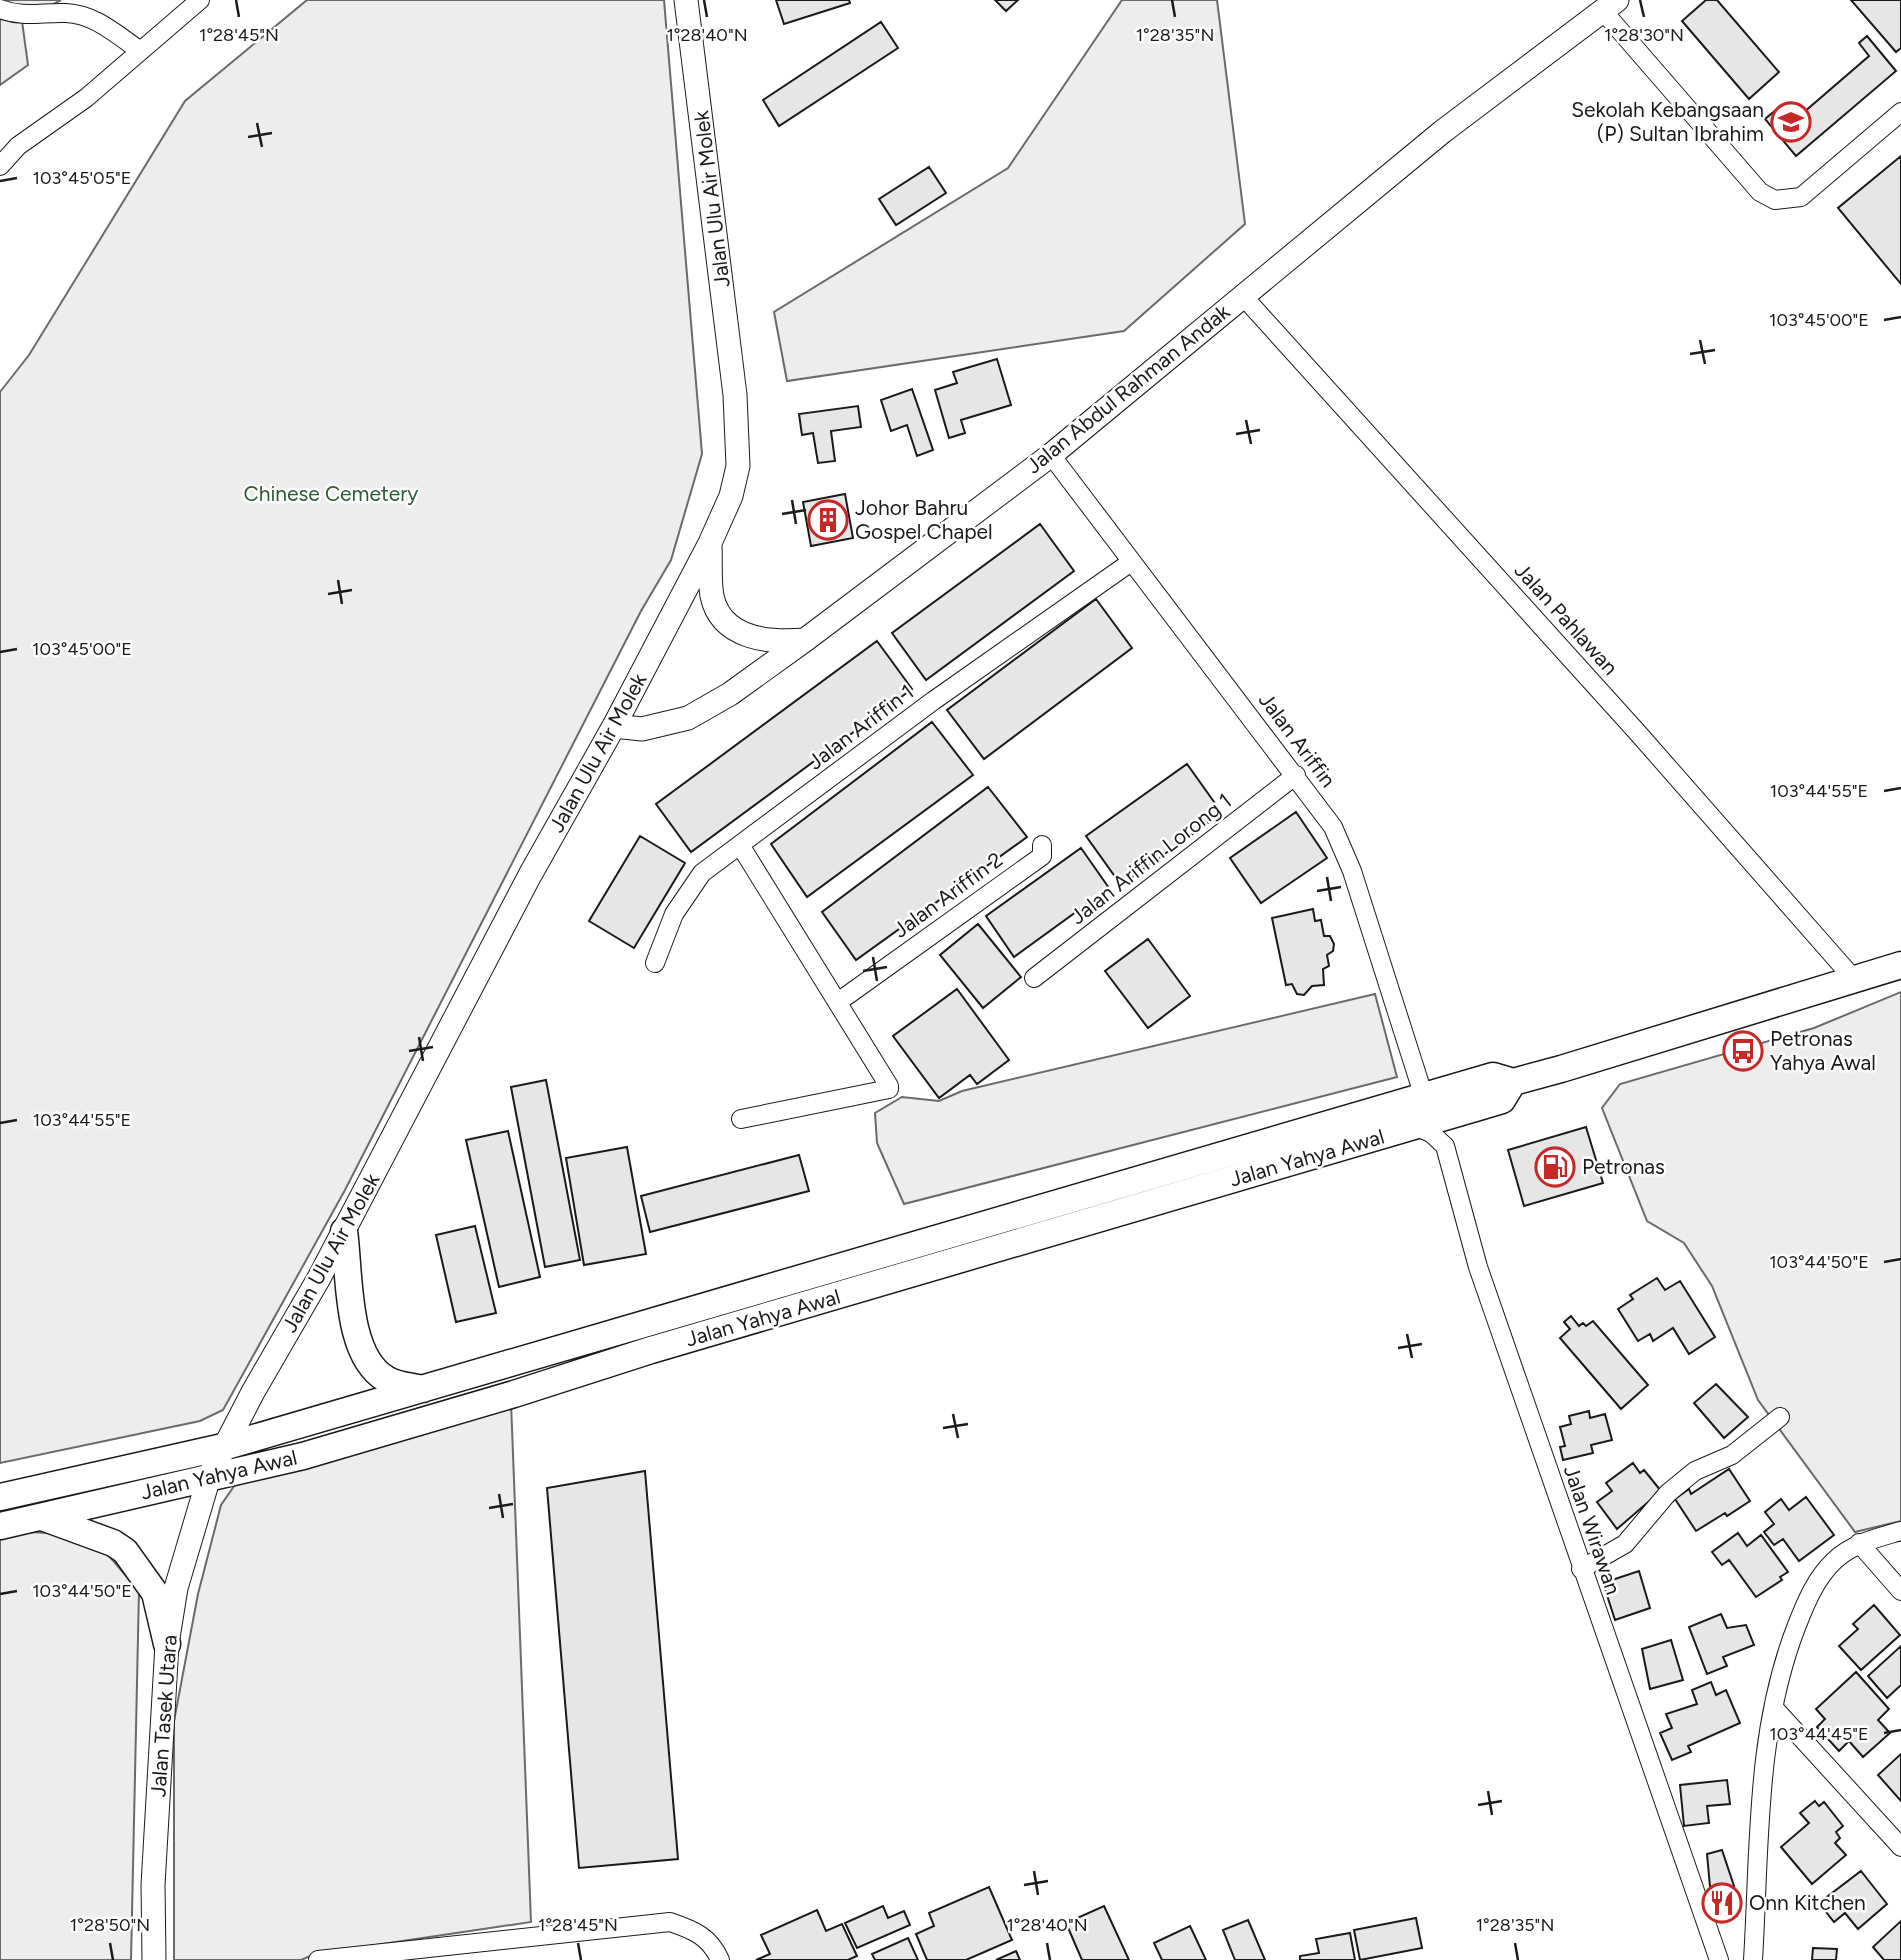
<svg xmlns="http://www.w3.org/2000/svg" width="1901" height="1960" font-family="Figtree,sans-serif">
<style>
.built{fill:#ededed;stroke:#6a6a6a;stroke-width:2}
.building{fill:#e6e6e6;stroke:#1a1a1a;stroke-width:2}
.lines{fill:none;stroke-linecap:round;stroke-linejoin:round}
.minor-casing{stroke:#1a1a1a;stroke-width:20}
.tertiary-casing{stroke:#1a1a1a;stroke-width:25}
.secondary-casing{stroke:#1a1a1a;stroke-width:29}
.minor{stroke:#fff;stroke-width:18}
.tertiary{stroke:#fff;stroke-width:23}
.secondary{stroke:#fff;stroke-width:26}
.ticks{fill:none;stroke:#1a1a1a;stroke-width:2.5}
.labels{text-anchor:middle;stroke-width:5;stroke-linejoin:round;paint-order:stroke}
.poi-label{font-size:21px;fill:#1a1a1a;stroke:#fff;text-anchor:start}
.street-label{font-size:21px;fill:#1a1a1a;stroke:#fff}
.park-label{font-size:21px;fill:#2b5a34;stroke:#fff}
.ticks-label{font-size:18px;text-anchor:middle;fill:#1a1a1a;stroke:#fff;stroke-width:5;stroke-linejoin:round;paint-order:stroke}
</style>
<rect width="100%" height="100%" fill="#fff"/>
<path class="built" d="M0,0h61l-39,21 6,44 -28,20z
M307,0h357l38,454 -31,106 -30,51 -296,579 -122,220 -23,11 -200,42v-1071l29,-37 156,-254z
M1122,0h95l28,224 -121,107 -337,50 -13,-69 234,-144z
M1901,992v529l-46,11 -97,-132 -46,-114 -28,-43 -37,-22 -45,-113 18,-24 194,-56z
M1375,994l22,83 -493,127 -27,-61 -2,-30 27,-16 37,4 23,-10z
M511,1402l20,520 -216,32 -14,6h-127v-239l24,-127 23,-89 18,-26z
M32,1532l60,4 47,55 -8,369h-131v-423z"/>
<path class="building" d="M776,0h73l1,3 -66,21z
M995,0h23l-12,11z
M1706,0h11l62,72 -30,27 -67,-78z
M1851,0h50v48l-5,4z
M881,22l17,26 -119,78 -16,-26z
M1867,36l29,35 -100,85 -31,-37 11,-9 13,15 80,-69 -10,-13z
M1901,156v128l-63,-76z
M929,167l17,26 -50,32 -17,-26z
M997,359l14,46 -50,15 4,13 -16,5 -14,-48 22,-7 -4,-11z
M912,389l21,61 -16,6 -10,-31 -16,6 -10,-31z
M858,406l3,21 -30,4 4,30 -17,2 -5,-30 -11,2 -3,-21z
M845,494l8,44 -42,8 -8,-44z
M1040,524l34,47 -148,109 -34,-47z
M1096,599l36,49 -148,111 -37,-49z
M877,641l35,48 -221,163 -35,-48z
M932,722l41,53 -166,122 -36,-53z
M1187,764l35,49 -101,72 -35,-49z
M988,787l39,50 -171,123 -34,-48z
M1296,812l31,46 -66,45 -31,-45z
M640,836l45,27 -51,85 -45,-27z
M1081,848l28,40 -95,69 -28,-41z
M1313,909l2,12 6,-1 3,16h6l4,8 -1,7 -6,4 2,11 -6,3 1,16 -12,1 -8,9 -7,-1 -5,-10 -6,1 -14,-67z
M978,924l43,53 -38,31 -43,-53z
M1148,939l42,57 -42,32 -43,-57z
M957,989l52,71 -32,24 -7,-9 -31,23 -46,-62z
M546,1080l34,180 -35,7 -34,-180z
M1586,1127l17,56 -79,23 -16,-56z
M508,1131l32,146 -41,10 -33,-147z
M627,1147l19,107 -62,11 -18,-107z
M799,1155l10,36 -159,41 -9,-36z
M475,1226l21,87 -40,9 -20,-87z
M1657,1278l8,12 15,-9 35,56 -26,17 -16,-26 -20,13 -3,-7 -12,7 -20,-32 15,-10 -3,-4z
M1571,1316l8,10 4,-3 3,3 7,-5 55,64 -27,24 -61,-71 10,-9 -6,-7z
M1716,1384l32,33 -24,21 -30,-35z
M1589,1411l1,7 15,-4 7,26 -21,5 2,8 -30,7 -3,-13 5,-1 -5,-19 11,-3 -2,-8z
M1633,1463l7,10 4,-3 17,21 -44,38 -20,-27 15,-11 -6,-8z
M1729,1469l21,32 -23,15 -2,-3 -29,18 -21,-32 14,-10 2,5z
M645,1471l33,388 -99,9 -32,-380z
M1806,1497l28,38 -35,26 -16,-22 -9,6 -10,-13 10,-8 -9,-12 16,-13 8,11z
M1738,1533l9,13 14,-11 27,37 -8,5 2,3 -26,17 -27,-37 -7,5 -10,-13z
M1639,1571l11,37 -35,12 -12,-37z
M1874,1605l26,30 -39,35 -22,-24 19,-17 -5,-5z
M1721,1614l6,14 19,-3 8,20 -31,12 4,9 -20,8 -18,-47z
M1671,1640l12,40 -33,9 -8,-40z
M1901,1646v39l-14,13 -19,-22z
M1856,1672l33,37 -11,11 12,13 -27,24 -14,-16 -10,10 -22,-24 8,-8 -9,-10z
M1711,1682l5,13 10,-5 14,33 -52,23 3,6 -19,8 -12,-27 12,-5 -6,-14 31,-10 -5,-14z
M1901,1754v47l-23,-26z
M1727,1780l3,24 -23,2 2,17 -25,3 -4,-41z
M1815,1801l4,5 5,-4 19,24 -7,6 4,6 -5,5 11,12 -34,29 -31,-37 28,-24 -9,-10z
M1722,1850l12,36 3,30 -24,3 -6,-65z
M1861,1871l26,33 -29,25 -13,-16 -11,9 -15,-19z
M989,1887l23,53 -46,20h-39l-11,-26 18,-8 -5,-13z
M883,1906l5,12 16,-7 6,14 -53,23 -12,-25z
M1104,1906l25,54h-47l-16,-37z
M817,1910l9,21 16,-7 15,32 -9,4h-92l14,-6 -9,-19z
M1416,1918l6,30 -62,12 -6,-30z
M1248,1920l17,40h-30l-12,-30z
M1901,1921v39h-17l-11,-13z
M1190,1926l16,34h-44l-8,-17z
M1350,1933l5,27h-55v-4l19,-3 -3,-14z
M908,1938l10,22h-43l-3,-6z
M1813,1948l24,1 -1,11h-24z
M1016,1951l4,9h-24z"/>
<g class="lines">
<g class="minor-casing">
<path id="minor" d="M0,9c23,9 42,3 66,4 28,1 50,21 73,37
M1603,11l157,181 15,8 26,-3 100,-85
M0,166l18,-20 68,-48 114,-98
M1242,295l395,437 216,246
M1051,455l282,372 19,44 72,226
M740,845l149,241v3l-148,30
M655,963l19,-49 28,-41 231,-172 198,-139
M1034,978l262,-203
M838,1002l204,-146v-11
M1415,1126l16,7 14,13 33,121 241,693
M1859,1543l42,48
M1581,1569l44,-25 43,-51 27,-22 37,-16 48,-38
M1774,1708l127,139
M318,1960l352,-38c24,8 40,15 50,38
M1753,1960c7,-113 2,-228 44,-335 9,-23 19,-47 37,-64 19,-18 43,-23 67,-30"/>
</g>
<g class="tertiary-casing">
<path id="tertiary" d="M710,546c1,16 -1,34 2,50 9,43 57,47 93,44
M614,726l28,3 46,-11 42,-24 75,-54 246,-185 391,-323 175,-132
M154,1960l-1,-75 14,-241 9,-56 33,-111 44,-85 66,-114 211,-403 84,-149 96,-183 21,-47 7,-30 -3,-71 -49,-395"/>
</g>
<g class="secondary-casing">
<path id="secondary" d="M344,1231c6,42 1,124 42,148 11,7 24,7 37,10
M0,1497l223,-50 1270,-371 20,6 48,-13 340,-104
M42,1517l71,26 12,8 30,42 12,51
M0,1526l303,-70 211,-62 137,-44 831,-244 20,-6 11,-18"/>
</g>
<use href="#minor" class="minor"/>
<use href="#tertiary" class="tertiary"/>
<use href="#secondary" class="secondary"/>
</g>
<path class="ticks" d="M236,0l3,17M704,0l3,17M1172,0l3,17M1640,0l4,17M257,123l5,24M248,137l24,-4M0,181l17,-3M1884,320l17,-3M1700,340l5,24M1690,354l25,-4M1246,420l5,24M1236,434l24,-4M792,500l4,24M782,514l24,-4M338,580l4,24M328,594l24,-4M0,652l17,-3M1884,791l17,-3M1327,877l4,24M1317,891l24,-4M873,957l4,24M863,971l24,-4M419,1037l4,24M409,1051l24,-4M0,1123l17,-3M1884,1262l17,-3M1407,1334l5,24M1398,1348l24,-4M953,1414l5,24M943,1428l25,-4M499,1494l4,24M489,1508l24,-4M0,1594l17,-3M1884,1733l17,-3M1488,1791l4,24M1478,1805l24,-4M1034,1871l4,24M1024,1885l24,-4M110,1943l3,17M578,1943l3,17M1047,1943l3,17M1515,1943l3,17"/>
<defs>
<g id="school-ring" transform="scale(2.0125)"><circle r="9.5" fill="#fff" stroke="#c62828" stroke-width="1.5"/><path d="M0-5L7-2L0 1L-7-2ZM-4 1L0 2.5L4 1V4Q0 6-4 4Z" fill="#c62828"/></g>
<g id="building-ring" transform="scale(2.0125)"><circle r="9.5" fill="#fff" stroke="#c62828" stroke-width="1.5"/><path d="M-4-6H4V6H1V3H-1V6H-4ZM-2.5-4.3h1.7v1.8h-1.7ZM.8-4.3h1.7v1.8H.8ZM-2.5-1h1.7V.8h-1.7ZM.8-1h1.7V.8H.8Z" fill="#c62828"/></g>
<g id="bus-ring" transform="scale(2.0125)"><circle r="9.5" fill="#fff" stroke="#c62828" stroke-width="1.5"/><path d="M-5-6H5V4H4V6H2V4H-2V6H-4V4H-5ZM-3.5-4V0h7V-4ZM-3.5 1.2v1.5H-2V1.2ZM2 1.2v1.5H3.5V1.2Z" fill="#c62828"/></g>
<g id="fuel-ring" transform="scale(2.0125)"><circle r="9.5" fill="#fff" stroke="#c62828" stroke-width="1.5"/><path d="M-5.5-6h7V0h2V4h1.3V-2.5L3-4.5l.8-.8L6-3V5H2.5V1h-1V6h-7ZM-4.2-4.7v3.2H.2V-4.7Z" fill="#c62828"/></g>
<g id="restaurant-ring" transform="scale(2.0125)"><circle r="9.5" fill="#fff" stroke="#c62828" stroke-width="1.5"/><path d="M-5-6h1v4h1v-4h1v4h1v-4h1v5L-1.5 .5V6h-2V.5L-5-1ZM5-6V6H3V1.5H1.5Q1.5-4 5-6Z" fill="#c62828"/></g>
</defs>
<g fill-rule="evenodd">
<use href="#school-ring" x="1791" y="122"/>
<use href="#building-ring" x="828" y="520"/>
<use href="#bus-ring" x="1743" y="1051"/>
<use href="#fuel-ring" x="1555" y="1167"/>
<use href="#restaurant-ring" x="1722" y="1903"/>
</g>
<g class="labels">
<g class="poi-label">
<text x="1764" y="117" text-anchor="end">Sekolah Kebangsaan<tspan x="1764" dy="24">(P) Sultan Ibrahim</tspan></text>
<text x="855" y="515">Johor Bahru<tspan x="855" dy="24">Gospel Chapel</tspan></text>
<text x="1770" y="1046">Petronas<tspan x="1770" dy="24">Yahya Awal</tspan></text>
<text x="1582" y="1174">Petronas</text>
<text x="1749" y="1910">Onn Kitchen</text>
</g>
<g class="street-label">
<text transform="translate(712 199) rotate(-97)" y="7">Jalan Ulu Air Molek</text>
<text transform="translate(1128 389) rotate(-39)" y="7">Jalan Abdul Rahman Andak</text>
<text transform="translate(1566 619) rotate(48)" y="7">Jalan Pahlawan</text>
<text transform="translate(861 727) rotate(-37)" y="7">Jalan Ariffin 1</text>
<text transform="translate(1297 740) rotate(53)" y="7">Jalan Ariffin</text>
<text transform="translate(598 753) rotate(-61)" y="7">Jalan Ulu Air Molek</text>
<text transform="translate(1151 859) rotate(-38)" y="7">Jalan Ariffin Lorong 1</text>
<text transform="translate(948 895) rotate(-36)" y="7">Jalan Ariffin 2</text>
<text transform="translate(1307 1158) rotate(-16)" y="7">Jalan Yahya Awal</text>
<text transform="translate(331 1253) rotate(-61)" y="7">Jalan Ulu Air Molek</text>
<text transform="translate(763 1318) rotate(-16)" y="7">Jalan Yahya Awal</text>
<text transform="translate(219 1475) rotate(-13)" y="7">Jalan Yahya Awal</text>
<text transform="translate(1592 1530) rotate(71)" y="7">Jalan Wirawan</text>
<text transform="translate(164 1716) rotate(-86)" y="7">Jalan Tasek Utara</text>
</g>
<g class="park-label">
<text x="331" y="501">Chinese Cemetery</text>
</g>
</g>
<g class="ticks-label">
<text x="239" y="41">1°28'45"N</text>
<text x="707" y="41">1°28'40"N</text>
<text x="1175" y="41">1°28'35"N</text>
<text x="1644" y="41">1°28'30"N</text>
<text x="82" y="184">103°45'05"E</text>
<text x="1819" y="326">103°45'00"E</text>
<text x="82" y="655">103°45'00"E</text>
<text x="1819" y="797">103°44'55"E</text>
<text x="82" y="1126">103°44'55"E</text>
<text x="1819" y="1268">103°44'50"E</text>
<text x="82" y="1597">103°44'50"E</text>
<text x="1819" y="1740">103°44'45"E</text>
<text x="110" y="1931">1°28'50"N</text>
<text x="578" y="1931">1°28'45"N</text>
<text x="1047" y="1931">1°28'40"N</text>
<text x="1515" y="1931">1°28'35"N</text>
</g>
</svg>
